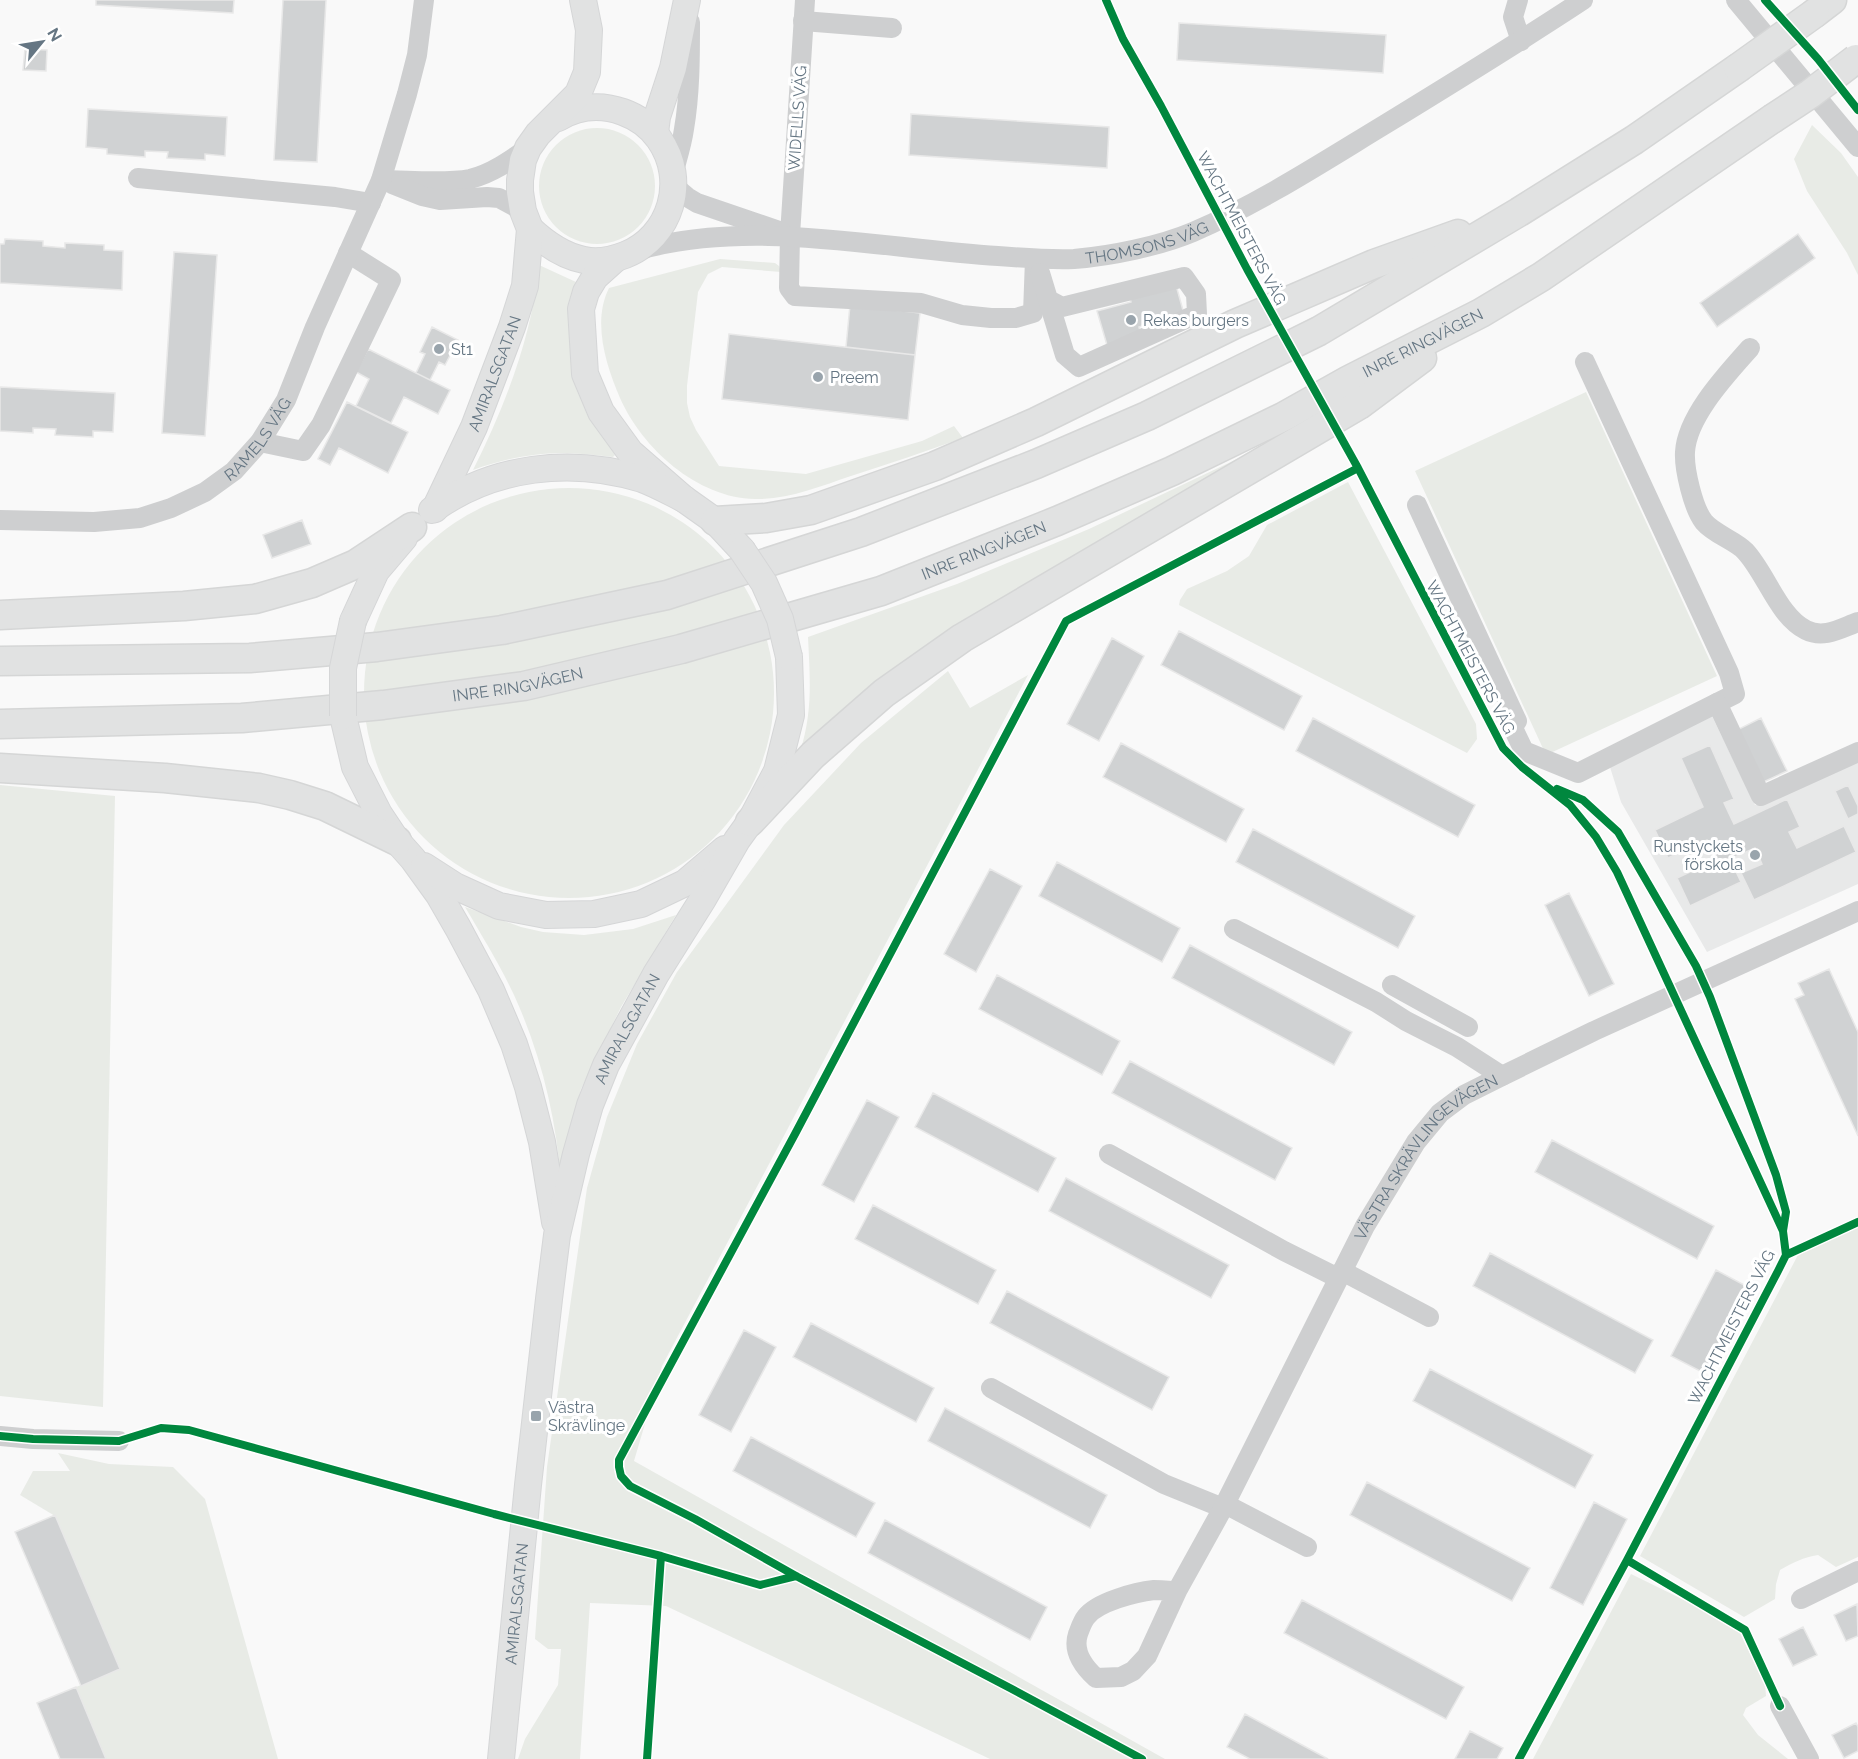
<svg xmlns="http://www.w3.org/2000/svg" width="1858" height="1759" font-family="Raleway,sans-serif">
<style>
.built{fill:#e8e9e9}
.green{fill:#e8ebe6}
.building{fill:#d0d2d3;stroke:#e8e8e8;stroke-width:1.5}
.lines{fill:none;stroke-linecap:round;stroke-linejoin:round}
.major-casing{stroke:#d5d6d7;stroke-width:28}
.highway-casing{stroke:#d5d6d6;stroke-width:31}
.minor{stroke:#cecfd0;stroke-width:20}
.major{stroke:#e1e2e2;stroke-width:26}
.highway{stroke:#e1e2e2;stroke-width:28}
.major-bridge-casing{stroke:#d5d6d7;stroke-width:28;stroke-linecap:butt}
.highway-bridge-casing{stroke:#d5d6d6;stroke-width:31;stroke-linecap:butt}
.major-bridge{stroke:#e1e2e2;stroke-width:26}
.highway-bridge{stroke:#e1e2e2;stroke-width:28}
.cycleway-casing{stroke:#fff;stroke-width:11}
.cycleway{stroke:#00873e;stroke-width:8}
.poi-dot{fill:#99a4ac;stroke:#fff;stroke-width:2}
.labels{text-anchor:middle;stroke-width:6;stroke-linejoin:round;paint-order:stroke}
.street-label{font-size:16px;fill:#657683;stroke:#fff}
.poi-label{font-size:16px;fill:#657683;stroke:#fff;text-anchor:start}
</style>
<rect width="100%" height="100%" fill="#f9f9f9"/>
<path class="built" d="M1711,714l44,91 103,-46v125l-151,68 -86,-150 -12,-38z"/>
<path class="green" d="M1812,125l29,28 17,24v98l-11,-22 -40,-62 -13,-32z
M539 186a58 58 0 1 1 116 0a58 58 0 1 1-116 0Z
M720,259l55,4 4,3 2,6 -59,-5 -14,7 -10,18 -11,94v17l3,14 6,13 23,36 87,8 116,-33 32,-15 9,12c-37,13 -74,26 -112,38 -30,10 -63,24 -96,23 -58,-1 -113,-51 -135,-101 -14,-33 -28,-76 -11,-110z
M539,265l37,17 -5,40 21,95 23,38 -2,2c-54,-7 -89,-5 -140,13 32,-64 59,-133 66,-205z
M1586,392l131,284 -171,79 -131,-284z
M1347,407l-547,345c13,-41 10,-73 8,-115l149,-53 132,-55z
M1348,482l128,242 1,15 -10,14 -288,-148 1,-5 7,-11 40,-18 22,-15 18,-31z
M364 693a205 205 0 1 1 410 0a205 205 0 1 1-410 0Z
M948,671l22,37 58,-33 -366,691 -28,95 531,298h-175l-324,-153 -76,-3 -10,156h-62l7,-20 33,-54 3,-36h-13l-13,-10 12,-172 40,-279 20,-71 30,-73 40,-72 107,-147 77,-82z
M0,785l115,11 -12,611 -103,-11z
M465,907l56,20 22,5 41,3 49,-6 43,-14 -55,92 -40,82 -13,44 -7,48c-5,-64 -20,-127 -47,-186 -14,-30 -32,-59 -49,-88z
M1858,1224v333l-22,10 -18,-12c-14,2 -26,8 -38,15l-4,14 -1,15 -31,18 -104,-61 159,-303z
M58,1453l51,11 64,3 32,32 73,260h-172l-30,-72 44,-18 -65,-153 -35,-21 13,-24h37z
M1631,1574l98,48 11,11 25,51 1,12 -20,12 -3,7 15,20 30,24h-255z"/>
<path class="building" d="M96,0h138l-1,13 -137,-8z
M283,0h43l-9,162 -43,-2z
M1179,23l207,12 -3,38 -206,-13z
M25,49l22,1 -1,21 -23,-1z
M88,109l139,8 -2,39 -20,-2v6l-38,-2 1,-6 -23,-1v6l-38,-3v-5l-21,-2z
M911,114l198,13 -2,41 -198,-13z
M1798,234l17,24 -98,69 -17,-24z
M5,239l38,2v5l22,2v-5l39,2v5l19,1 -1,39 -122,-7v-39h4z
M174,252l43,3 -12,181 -43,-3z
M1176,285l8,29 -45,13 2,8 -34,10 -10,-34 34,-9 -1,-4z
M850,305l70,8 -5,42 -69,-8z
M432,327l26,13 -13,25 -6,-3 -9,18 -14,-7 9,-19 -5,-2z
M729,334l186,21 -7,65 -186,-21z
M368,349l82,41 -12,24 -34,-17 -13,26 -35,-17 13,-27 -13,-7z
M0,387l115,6 -2,39 -20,-1v6l-38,-2 1,-6 -23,-1v5l-33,-2z
M347,402l61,30 -20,41 -49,-25 -9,17 -12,-6z
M302,520l9,24 -39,14 -9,-23z
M1179,631l123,65 -18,34 -123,-65z
M1112,638l32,18 -45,85 -32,-17z
M1313,718l162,87 -17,32 -162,-86z
M1761,718l26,53 -28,13 -24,-53z
M1121,743l123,66 -18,33 -123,-65z
M1710,745l24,54 -10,4 10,21 53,-25 13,28 -11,5 8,16 47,-22 12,26 -102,48 -13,-27 21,-9 -7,-16 -25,11 11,23 -51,24 -13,-28 39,-18 -9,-20 -39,18 -13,-28 48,-23 -22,-49z
M1848,785l10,21v8l-10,5 -13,-28z
M1253,829l162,87 -17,32 -162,-86z
M1057,862l123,66 -18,34 -123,-66z
M990,869l32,17 -46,86 -32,-18z
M1569,893l45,91 -25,12 -44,-91z
M1190,945l162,87 -18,33 -162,-87z
M1829,969l29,63v104l-63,-137 9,-4 -6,-12z
M997,975l123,66 -18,34 -123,-66z
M1130,1061l162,87 -17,32 -163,-87z
M933,1093l123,65 -18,34 -123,-65z
M867,1100l32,17 -45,85 -32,-17z
M1552,1140l162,86 -17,33 -162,-87z
M1066,1178l163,87 -18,33 -162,-87z
M873,1205l123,65 -18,34 -123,-65z
M1490,1253l163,87 -18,33 -162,-87z
M1716,1270l32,17 -44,86 -33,-17z
M1007,1291l162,86 -17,33 -162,-87z
M811,1323l123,65 -18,34 -123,-65z
M744,1330l32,17 -45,85 -32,-17z
M1430,1369l163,86 -18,33 -162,-87z
M945,1408l162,87 -17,33 -162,-87z
M751,1437l124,66 -19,34 -123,-66z
M1367,1482l163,86 -18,33 -162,-86z
M1594,1502l33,17 -44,86 -33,-17z
M55,1515l65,154 -39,17 -66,-154z
M885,1520l162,87 -17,33 -162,-87z
M1302,1600l162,87 -18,32 -162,-86z
M1857,1604l1,32 -12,5 -12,-26z
M1803,1627l14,28 -24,11 -14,-27z
M76,1687l30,72h-46l-23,-56z
M1245,1714l57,31 26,14h-78l-23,-12z
M1856,1723l2,4v24l-14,7 -12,-23z
M1470,1731l33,17 -6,11h-42z"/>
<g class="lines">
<g class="major-casing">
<g id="major">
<path d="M655,133l2,-16 16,-49 14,-68"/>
<path d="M530,229c16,15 33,27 54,31 14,3 28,0 41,-5 46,-18 63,-75 34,-116 -9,-13 -22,-22 -36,-27 -22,-8 -45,-6 -65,6"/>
<path d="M615,259l-20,18 -9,15 -5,17 4,65 16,38 29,40 54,47 31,22 27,29"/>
<path id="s4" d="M435,509l39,-82 38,-100 13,-41 5,-57 -7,-18 -3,-19v-12l3,-20 5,-12 10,-14 40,-40 9,-22 2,-42 -6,-30"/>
<path d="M432,510c61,-44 139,-53 210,-31 14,5 28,13 42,20"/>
<path d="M353,621l23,-50 28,-33"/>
<path d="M343,716l12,51 24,47 18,27 16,18 26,36 19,33 33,62 23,54 14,43 14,55 13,80"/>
<path d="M424,866l31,20 44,20 47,9 48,-1 47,-10 44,-21 40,-34"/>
<path id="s5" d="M501,1759l27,-274 21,-186 8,-64 19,-81 14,-49 16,-40 50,-91 47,-75 34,-59 13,-18 27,-51 14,-56 -2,-58"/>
</g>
</g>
<g class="highway-casing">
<g id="highway">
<path d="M1815,13l17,-13"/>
<path d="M715,521l51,-3 45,-8 124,-44 101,-44 199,-98 139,-60 84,-30"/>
<path d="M0,615l184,-9 71,-7 57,-16 44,-19 56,-37"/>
<path d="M0,661l250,-3 127,-11 125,-17 165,-35 194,-63 175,-68 111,-48 172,-85 200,-119 115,-72 104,-72"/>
<path id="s6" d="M0,724l242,-6 141,-13 141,-19 157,-37 200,-58 176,-70 115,-50 111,-54 66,-37 132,-67 60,-36 231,-158"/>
<path d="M0,768l165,10 94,10 31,7 35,11 72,35"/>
<path d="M750,822l63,-67 71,-62 78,-55 397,-233 63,-47"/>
</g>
</g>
<g class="minor">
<path d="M805,0l-15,235 -1,53 6,8 126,7 41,12 29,3h25l17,-5 2,-54"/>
<path d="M1518,0l-5,17 8,24"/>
<path d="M1736,0l122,147"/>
<path d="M803,21l89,7"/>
<path d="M673,174c4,-15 9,-30 11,-45 6,-35 6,-71 6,-107"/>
<path d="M138,178l197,19 36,6"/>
<path d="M381,180c27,0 63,4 89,-1 21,-5 41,-19 58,-31"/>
<path d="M392,184l30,12 18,4 47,-3 12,1 24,13"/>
<path d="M674,186l13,11 10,6 85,29"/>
<path id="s1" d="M639,250c115,-32 242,-1 359,6 25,2 51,4 76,3 37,-3 86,-13 119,-27 67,-29 130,-70 191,-107 67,-41 134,-82 199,-125"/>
<path d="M1040,273l25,82 14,12 118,-53 -1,-20 -12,-17 -122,30 -13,-7"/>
<path d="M1750,348c-23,26 -63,68 -65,104 -1,17 8,56 19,70 10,12 32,19 41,29 21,22 33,65 61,79 18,9 35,-2 52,-8"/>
<path d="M1585,362l144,311 6,21 -18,9"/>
<path d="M260,442l43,9 18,-26 70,-145 -43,-27"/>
<path d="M1417,505l100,216 -6,3 13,27 54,22 139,-70 44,93 97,-44"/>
<path id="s2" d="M0,520l94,2 46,-4 31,-10 34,-16 29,-21 26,-29 26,-42 29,-73 66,-147 26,-86 10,-39 7,-55"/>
<path d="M1234,929l142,73 30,19 51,26 45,29"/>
<path d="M1392,985l76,42"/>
<path d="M1109,1154l175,97 54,27"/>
<path d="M1342,1271l87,46"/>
<path d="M991,1388l173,96 59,24"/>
<path d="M0,1436l33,3 86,2"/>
<path d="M1225,1504l82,43"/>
<path id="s3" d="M1177,1591c-8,0 -16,-1 -23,-1 -18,2 -57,12 -68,27 -4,5 -6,12 -8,17 -6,18 6,33 18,44l25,-1 12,-6 14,-15 30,-65 46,-83 142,-282 51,-84 24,-29 24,-18 38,-19 92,-45 264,-120"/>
<path d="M1801,1599l57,-28"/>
<path d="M1780,1706l29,53"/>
</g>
<use href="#major" class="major"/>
<use href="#highway" class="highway"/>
<g class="major-bridge-casing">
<path id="major-bridge" d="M742,550l22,33 16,36 9,38
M343,716v-48l10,-47"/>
</g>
<g class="highway-bridge-casing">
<path id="highway-bridge" d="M1738,68l77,-55
M1772,119l38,-25 46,-35"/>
</g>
<use href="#major-bridge" class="major-bridge"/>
<use href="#highway-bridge" class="highway-bridge"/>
<g class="cycleway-casing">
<path id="cycleway" d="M1106,0l17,39 38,67 86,163 111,199 145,280 19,19 48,38 26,32 21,35 166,359 3,24 -8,16 -151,289 -108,199
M1765,0l53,59 40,51
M1557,789l26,11 35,32 78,134 14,31 66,178 10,37 -3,19
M1786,1255l72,-33
M0,1436l33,3 86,2 42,-13 28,2 305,84 167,42 99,29 36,-9
M1627,1560l118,70 35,76
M647,1759l14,-203
M1142,1759l-132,-71 -214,-112 -101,-57 -65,-33 -9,-10 -2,-9v-7l176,-326 271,-513 292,-153"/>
</g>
<use href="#cycleway" class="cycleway"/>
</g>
<g class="poi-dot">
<circle cx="1131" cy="320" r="6"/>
<circle cx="439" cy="349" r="6"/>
<circle cx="818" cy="377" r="6"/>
<circle cx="1755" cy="855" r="6"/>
<rect x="530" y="1410" width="12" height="12" rx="3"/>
</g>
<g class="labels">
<g class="street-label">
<text transform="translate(797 118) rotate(-86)" y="6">WIDELLS VÄG</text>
<text transform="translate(1242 228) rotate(62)" y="6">WACHTMEISTERS VÄG</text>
<text dy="6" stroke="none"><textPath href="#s1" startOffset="512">THOMSONS VÄG</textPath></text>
<text dy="6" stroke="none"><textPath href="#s6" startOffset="1492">INRE RINGVÄGEN</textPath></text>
<text dy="6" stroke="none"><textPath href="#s4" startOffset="148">AMIRALSGATAN</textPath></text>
<text dy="6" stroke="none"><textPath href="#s2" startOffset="286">RAMELS VÄG</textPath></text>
<text dy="6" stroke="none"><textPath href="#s6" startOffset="1006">INRE RINGVÄGEN</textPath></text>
<text transform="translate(1471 657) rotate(62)" y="6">WACHTMEISTERS VÄG</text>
<text dy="6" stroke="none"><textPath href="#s6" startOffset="520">INRE RINGVÄGEN</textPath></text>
<text dy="6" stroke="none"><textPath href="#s5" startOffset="746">AMIRALSGATAN</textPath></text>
<text dy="6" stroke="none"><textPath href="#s3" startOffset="802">VÄSTRA SKRÄVLINGEVÄGEN</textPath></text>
<text transform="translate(1731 1327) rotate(-63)" y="6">WACHTMEISTERS VÄG</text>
<text dy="6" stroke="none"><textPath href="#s5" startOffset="156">AMIRALSGATAN</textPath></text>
</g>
<g class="poi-label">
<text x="1143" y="326">Rekas burgers</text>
<text x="451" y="355">St1</text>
<text x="830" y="383">Preem</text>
<text x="1743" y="852" text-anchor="end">Runstyckets<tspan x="1743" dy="18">förskola</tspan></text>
<text x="548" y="1413">Västra<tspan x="548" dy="18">Skrävlinge</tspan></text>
</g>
</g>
<g transform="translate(42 42) rotate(60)" stroke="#ffffff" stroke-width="4.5" paint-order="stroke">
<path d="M0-4.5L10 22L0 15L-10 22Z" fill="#657683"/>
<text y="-9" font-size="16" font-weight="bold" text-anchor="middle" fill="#657683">N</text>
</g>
</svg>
